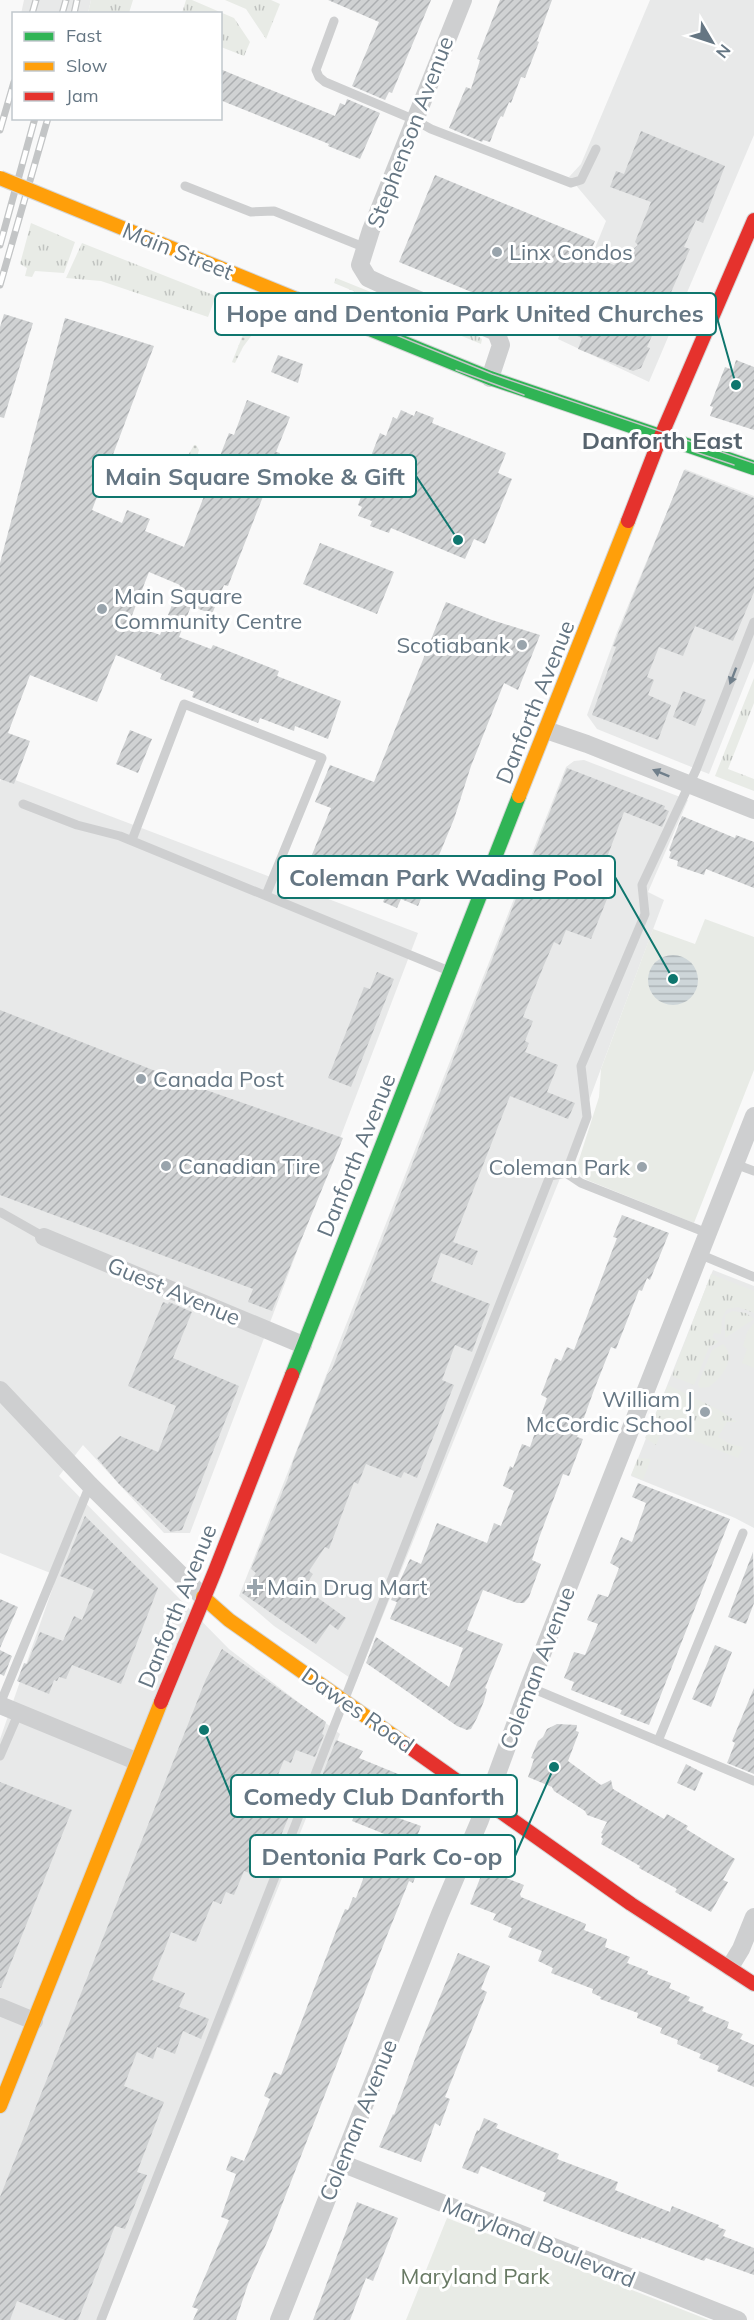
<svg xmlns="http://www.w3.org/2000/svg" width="754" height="2320" font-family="Mulish,sans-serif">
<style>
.built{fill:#e8e9e9}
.grass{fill:url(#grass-tufts)}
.park{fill:#e8ebe6}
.garden{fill:url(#garden-dots)}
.water{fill:url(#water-rules)}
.building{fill:url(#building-hatch);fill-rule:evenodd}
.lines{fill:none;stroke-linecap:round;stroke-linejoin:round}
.fast-casing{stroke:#d5d6d7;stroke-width:16}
.slow-casing{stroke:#d5d6d7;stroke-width:16}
.jam-casing{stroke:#d5d6d7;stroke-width:16}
.lane{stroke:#cecfd0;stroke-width:9}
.street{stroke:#cecfd0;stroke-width:18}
.fast{stroke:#30b455;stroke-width:14}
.slow{stroke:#ff9f0a;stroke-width:14}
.jam{stroke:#e5322d;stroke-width:14}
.tram{stroke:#c3c5c6;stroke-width:1.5}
.rail-casing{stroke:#c3c5c6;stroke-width:7}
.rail{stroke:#fff;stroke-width:4.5;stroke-dasharray:14;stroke-linecap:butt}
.slow-bridge-casing{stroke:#d5d6d7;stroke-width:16;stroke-linecap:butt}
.slow-bridge{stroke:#ff9f0a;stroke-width:14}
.oneway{fill:#707f8b}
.poi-dot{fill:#99a4ac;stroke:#fff;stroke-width:2}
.labels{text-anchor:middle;stroke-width:6;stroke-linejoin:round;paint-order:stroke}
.street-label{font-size:22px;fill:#657683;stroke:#fff}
.poi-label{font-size:22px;fill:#657683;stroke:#fff;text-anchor:start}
.park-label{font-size:22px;fill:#687a64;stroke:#fff}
.neighbourhood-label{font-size:24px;font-weight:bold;fill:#57646e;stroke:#fff}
.leader{fill:none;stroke:#0f766e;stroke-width:2}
.callout-dot{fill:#0f766e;stroke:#fff;stroke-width:2}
.callout{fill:#fff;stroke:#0f766e;stroke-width:2}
.callout-label{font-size:24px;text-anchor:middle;font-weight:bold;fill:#657683}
</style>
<defs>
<pattern id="grass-tufts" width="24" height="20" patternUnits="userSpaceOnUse" patternTransform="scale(1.5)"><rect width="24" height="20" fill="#e8ebe6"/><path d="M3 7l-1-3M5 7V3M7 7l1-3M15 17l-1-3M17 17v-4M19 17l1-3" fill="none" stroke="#c0c3c0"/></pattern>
<pattern id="garden-dots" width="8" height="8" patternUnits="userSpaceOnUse" patternTransform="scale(1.5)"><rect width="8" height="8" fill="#e8ebe6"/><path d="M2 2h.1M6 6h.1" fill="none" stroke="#c0c3c0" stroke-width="1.8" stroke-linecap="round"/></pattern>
<pattern id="water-rules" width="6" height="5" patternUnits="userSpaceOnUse" patternTransform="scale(1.5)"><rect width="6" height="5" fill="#ced6d9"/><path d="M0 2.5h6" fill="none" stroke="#abb2b5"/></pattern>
<pattern id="building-hatch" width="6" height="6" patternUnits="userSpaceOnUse" patternTransform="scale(1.5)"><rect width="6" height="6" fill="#d0d2d3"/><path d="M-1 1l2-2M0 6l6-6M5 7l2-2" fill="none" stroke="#acafb1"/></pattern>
</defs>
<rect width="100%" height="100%" fill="#f9f9f9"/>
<path class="built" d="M24,0h67l-3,13 -67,1z
M650,0h104v135l-105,247 -91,-43 48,-118 -37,-44 12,-13z
M685,469l69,27v165l-45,113 -112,-45 -10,-14 30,-83z
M584,760l104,40 -40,92 16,8 -105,281 -203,501 -82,-56 -35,-30 327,-829 8,-6z
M2,775l416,158 -228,600h-26l-81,-88 -24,31 170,173 111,85 -236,586h-104v-581l54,-155 -1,-10 -53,-21v-771z
M713,1270l41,16v242l-19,-10 -104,-42z"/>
<path class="grass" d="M91,0h42l-4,13h-41z
M186,0h6l42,18 16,24 -6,14 -23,-9 -1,-33 -38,-1z
M225,0h46l9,4 -14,35 -20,-30z
M31,223l44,19 -11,31 -29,-2 -3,6 -7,-1 2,-8 -7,-4z
M82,243l134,53 -8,21 -107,-36 -35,-3z
M336,278l139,56 7,5 -1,5 -147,-61z
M754,678v25l-26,66 26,10v12l-39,-15z
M711,1274l43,17v22l-16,-6 -11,2 -5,9 -1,16 -7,-1 -2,4 7,5 -10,5 -15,38 -22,-9z
M732,1311l14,2 8,6 -29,19v-23z
M723,1344c15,14 -2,34 -14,43l-9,1 -2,-4 14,-34z
M668,1385l51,25 18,12h-10l-9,15 12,7 13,3 -5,11 -75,-30 -7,17 -11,-7z
M638,1458l13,1 -8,21 -12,-5z"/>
<path class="park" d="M705,919l49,18v133l-60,153 -107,-43 -5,-4 -5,-10 22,-69 2,-28 52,-140 42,15z
M754,1323v45l-12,-5 5,-14 -4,-3 4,-14z
M447,2218l262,102h-303z"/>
<path class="garden" d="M257,319l4,2 -1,3 -17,23 -8,16 -3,-1 10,-25z
M194,445h2l3,5c-4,14 -7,38 -24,39l-6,-6v-9l14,-10z"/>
<path class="water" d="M648 980a25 25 0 1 1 50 0a25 25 0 1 1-50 0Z"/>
<path class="building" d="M328,0h103l-39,93 -3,-1 -4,8 -33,-14 27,-64z
M500,0h52l-15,41 2,1 -14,36 -4,-1 -10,26 -2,-1 -6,15 -2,-1 -3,5 -8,21 -7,-2 -1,2 -33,-14 17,-41 5,2 9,-29 -3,-1z
M220,69l115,47 5,-13 5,2 2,-6 33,14 -20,46 -32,-13 1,-2 -109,-44z
M641,131l84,35 -22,57 -7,-3 -12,27 6,2 -43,98 3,1 -9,20 -8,3 -55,-22 4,-11 -183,-76 36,-87 160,66 -6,14 25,10 24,-20 -3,-3 16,-40 -41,-15 6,-16 8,3z
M4,314l29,9 -29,95 -4,-1v-90z
M65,318l89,28 -62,164 30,13 5,-13 23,9 -5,12 39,16 45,-114 5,2 13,-35 43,17 -14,35 4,1 -52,133 -4,-1 -12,29 -21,-8 -12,31 32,12 2,-4 66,26 -2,5 64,25 -13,38 -33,-13 -1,5 -34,-13 -2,5 -66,-26 2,-5 -34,-13 2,-5 -46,-19 -19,47 -67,-27 -22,58 22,8 -16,43 -14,-5v-216zM149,572l31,13 -20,50 -31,-12z
M278,355l25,9 -5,19 -27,-11z
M736,360l18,7v63l-44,-14 3,-9 -3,-1 15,-39 8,3z
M401,410l13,6 2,-5 18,7 -2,5 74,30 -8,20 14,6 -27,65 -11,-5 -9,20 -74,-31 -2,5 -19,-7 2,-5 -14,-5 4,-9 -4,-2 7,-19 -5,-2 20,-51 6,3 7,-19 4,2z
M684,470l70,28v94l-21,49 -38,-15 -12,30 -24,-9 -12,30 7,3 -6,15 23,10 -13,35 -66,-25 24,-68 -3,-1z
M320,543l74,29 -17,42 -74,-30z
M446,602l46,18 48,15 -22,55 -14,-7 -33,83 -17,53 -36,87 -17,-7 -4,9 -14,-6 3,-8 -77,-32 22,-54 -16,-6 15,-37 44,17z
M683,691l23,9 -11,26 -22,-9z
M130,730l22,9 -14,34 -22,-9z
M567,768l98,38 -1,3 5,2 -7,16 -38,-15 -27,72 14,5 -20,50 -25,-9 -6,15 -6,-3 -10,23 -21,52 10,4 -8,20 4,2 -4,9 33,13 -11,27 28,11 -7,16 -58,-23 -57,146 25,9 -6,14 -31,-12 -10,28 59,23 -18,48 -17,-7 -13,35 12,5 -37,93 -13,-6 -3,6 -35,-14 -8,20 -4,-2 -25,67 -4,-2 -16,24 4,3 -9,14 42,30 -8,12 -8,-6 -14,20 -74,-51 14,-20 -5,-4 37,-91 6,-20 33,-83 5,-6z
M682,816l53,22 1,-3 18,7v46l-48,-19 -2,6 -27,-9 1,-5 -9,-3 2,-6 -2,-2z
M377,972l17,7 -43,108 -23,-9 36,-91 6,2z
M0,1010l186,73 157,55 -71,173 -24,-9 5,-13 -253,-94z
M622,1215l47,18 -19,47 -3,-2 -5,13 -3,-1 -23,59 -5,-2 -17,43 -17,47 6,2 -14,37 -6,-2 -24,64 -7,22 9,4 -12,33 -5,6h-7l-34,-13 -16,40 36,14 -18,44 2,1 -3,12 -7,17 -6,11 -4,1 -10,-4 -91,-63 10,-26 73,50 14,-39 -73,-29 7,-17 -6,-2 19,-41 11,5 16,-41 50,20 7,-20 7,3 13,-35 -11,-5 7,-20 3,2 9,-24 8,3 17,-49 -6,-3 14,-37 6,3 6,-14 7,3 43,-112 -4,-1z
M163,1302l5,2 1,-2 23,10 -19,46 66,28 -57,144 -11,2 -52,-48 -22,-26 23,-22 38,16 18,-46 -48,-20z
M638,1483l92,36 -81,206 -29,-11 2,-4 -51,-20 3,-8 -10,-4 10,-26 11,3 13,-31 -11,-4 11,-26 10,3 11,-29 -9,-5 11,-26 11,5 14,-39 -14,-6z
M85,1516l73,72 -37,96 -49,-19 -6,14 -7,-2 -2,4 -3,-1 -5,14 -32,-13 7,-18 3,1 13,-32 23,9 11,-25 8,4 12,-30 -34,-14z
M753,1552l1,51 -8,21 -18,-7z
M0,1599l18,8 -18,41z
M715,1645l17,7 -21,55 -19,-8z
M222,1649l104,73 -4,12 2,1 -9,22 -19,-7 -5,13 -7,-3 -18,44 24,10 -27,64 -19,-7 -10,24 -8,-3 -5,12 -8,-3 -17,41 -25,-10 -5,14 -14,34 33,13 -6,14 30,12 -8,20 -18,-8 -8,23 -18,-7 -4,12 -16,-7 -13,34 40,16 -27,70 10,3 -22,54 -10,-3 -37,94h-13l-48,-19 -7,19h-10v-123l206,-518z
M0,1650l12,6 -8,20 -4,-2z
M754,1688v86l-27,-11 8,-20 -3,-2z
M557,1724l20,1 -1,6 3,1 -11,29 33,24 10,-5 2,9 51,30 3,-5 21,12 -2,3 49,30 -12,21 5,2 -17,30 -36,-20 2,-3 -38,-21 1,-2 -39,-22 2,-5 -2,-2 2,-3 -2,-1 6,-11 -20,-7 -2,-4 -31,-20 -2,-4 -24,-10 6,-18 -3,-1 7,-17 5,-4 4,-8z
M336,1740l27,11 -4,7 44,18 -3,8 2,1 -12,30 31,11 -10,26 12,4 -10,27 -4,-2 -23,57 -117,300 -21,46 -12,36h-43l5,-11 -6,-2 37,-87 -8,-3 15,-43 -10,-4 5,-14 13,5 26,-62 -6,-3 10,-24 7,3 57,-149 7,-17 3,1 5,-13 3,1 10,-27 5,2 16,-38 -35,-14 9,-23 -36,-15 2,-5 -5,-2z
M686,1764l17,9 -8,18 -18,-8z
M0,1782l72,28 -71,178h-1z
M486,1863l18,7 -3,6 23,9 -4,9 1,3 65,27 -2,6 23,9 -2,8 25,10 -3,6 21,8 -1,3 24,9 -2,5 21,9 -2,4 16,6 -2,4 27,11 -2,6 16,6 -3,5 14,6v42l-37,-16 2,-5 -20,-8 2,-4 -24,-10 1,-4 -18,-7 2,-5 -25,-10 1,-5 -38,-14 1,-2 -9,-4 1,-4 -42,-16 2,-5 -15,-7 4,-10 -34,-14 4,-9 -19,-8 3,-6 -26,-10z
M458,1953l32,13 -9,23 6,3 -42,105 5,2 -10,27 -5,-3 -14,39 -42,-15 14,-33 1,1 28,-75z
M484,2118l14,6 -2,4 63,26 -2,5 61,23 -3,8 55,22 2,-6 47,19 -1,2 8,3 -3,6 31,12v27l-48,-17 -2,3 -63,-24v2l-24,-9 -74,-29 3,-8 -65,-27 -3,8 -16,-6 15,-38 2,1z
M357,2202l41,16 -25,63 -7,-3 -16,42h-37z"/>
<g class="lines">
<g class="fast-casing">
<path id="fast" d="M296,299l194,79 264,90
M292,1375l227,-579"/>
</g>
<g class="slow-casing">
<path id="slow" d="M519,796l109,-275
M203,1597l26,23 176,124
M0,2106l161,-404"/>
</g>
<g class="jam-casing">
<path id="jam" d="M628,521l33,-85 93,-216
M161,1702l54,-131 77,-196
M405,1744l226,160 123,80"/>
</g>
<path class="lane" d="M334,21l-18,49 3,7 6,5 90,38 16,9 140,54 10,-3 15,-31
M185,186l66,26 23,-1 92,37
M23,804l54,21 43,11 329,135
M132,840l52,-136 138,54 -56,137
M735,1164l19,7
M566,1173l15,10 126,50
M0,1212l44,25
M699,1254l55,23
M529,1687l225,94
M0,1704l90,-219
M658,1741l85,-208
M0,1756l19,-44
M101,2320l449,-1144 16,-3 21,-56 -6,-51 64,-152 -3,-29 54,-115 58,-148"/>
<path class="street" d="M463,0l-92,230 -11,35 8,13 13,6 115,48 5,13 -11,33
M546,730l41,14 167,66
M44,1237l259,108
M0,1390l90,95 113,112
M0,1705l136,56
M730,1967l11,-18 13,-32
M0,2007l34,14
M341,2163l397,157
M279,2320l161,-406 40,-94 49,-133 225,-571"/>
<use href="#fast" class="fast"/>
<use href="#slow" class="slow"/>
<use href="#jam" class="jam"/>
<path class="tram" d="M0,174l492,200 262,89
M248,285l67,27
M456,370l68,25
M692,451l42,14"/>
<g class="rail-casing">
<path id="rail" d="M32,14l4,-14
M62,14l4,-14
M74,14l3,-14
M0,130l14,-48
M0,245l35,-127
M0,285l48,-167"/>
</g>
<use href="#rail" class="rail"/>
<g class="slow-bridge-casing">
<path id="slow-bridge" d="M0,178l296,121"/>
</g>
<use href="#slow-bridge" class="slow-bridge"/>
</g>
<defs><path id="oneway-solid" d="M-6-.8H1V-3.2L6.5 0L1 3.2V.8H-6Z" transform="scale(1.5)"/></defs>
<g class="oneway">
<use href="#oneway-solid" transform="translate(733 676) rotate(111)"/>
<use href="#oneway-solid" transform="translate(661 773) rotate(-158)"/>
</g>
<g class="poi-dot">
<circle cx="497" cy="252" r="6"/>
<circle cx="102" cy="609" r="6"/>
<circle cx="522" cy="645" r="6"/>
<circle cx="141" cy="1079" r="6"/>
<circle cx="166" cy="1166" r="6"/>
<circle cx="642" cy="1167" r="6"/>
<circle cx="705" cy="1412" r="6"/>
<path d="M252 1578h6v6h6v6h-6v6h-6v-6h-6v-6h6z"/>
</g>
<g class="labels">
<g class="street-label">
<text transform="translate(410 132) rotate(-69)" y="8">Stephenson Avenue</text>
<text transform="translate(178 251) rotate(22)" y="8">Main Street</text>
<text transform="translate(535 702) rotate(-68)" y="8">Danforth Avenue</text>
<text transform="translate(356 1155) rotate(-68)" y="8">Danforth Avenue</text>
<text transform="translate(174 1291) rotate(23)" y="8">Guest Avenue</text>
<text transform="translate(177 1606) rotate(-68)" y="8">Danforth Avenue</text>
<text transform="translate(537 1668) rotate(-69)" y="8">Coleman Avenue</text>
<text transform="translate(358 1710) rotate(35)" y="8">Dawes Road</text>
<text transform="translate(358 2120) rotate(-68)" y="8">Coleman Avenue</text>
<text transform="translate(539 2242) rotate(22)" y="8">Maryland Boulevard</text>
</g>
<g class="poi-label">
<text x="509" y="260">Linx Condos</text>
<text x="114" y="604">Main Square<tspan x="114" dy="25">Community Centre</tspan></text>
<text x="510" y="653" text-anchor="end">Scotiabank</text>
<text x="153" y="1087">Canada Post</text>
<text x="178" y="1174">Canadian Tire</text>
<text x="630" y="1175" text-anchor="end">Coleman Park</text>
<text x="693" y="1407" text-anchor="end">William J<tspan x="693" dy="25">McCordic School</tspan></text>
<text x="267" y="1595">Main Drug Mart</text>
</g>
<g class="park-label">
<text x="475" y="2284">Maryland Park</text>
</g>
<g class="neighbourhood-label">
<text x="662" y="449">Danforth East</text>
</g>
</g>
<path class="leader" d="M736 385L716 314M458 540L416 476M673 979L615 877M204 1730L231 1796M554 1767L515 1856"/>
<g class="callout-dot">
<circle cx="736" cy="385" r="6"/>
<circle cx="458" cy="540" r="6"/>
<circle cx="673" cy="979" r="6"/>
<circle cx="204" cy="1730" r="6"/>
<circle cx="554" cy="1767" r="6"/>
</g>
<g class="callout">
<rect x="215" y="293" width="501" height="42" rx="6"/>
<rect x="93" y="455" width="323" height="42" rx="6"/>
<rect x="278" y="856" width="337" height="42" rx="6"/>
<rect x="231" y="1775" width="286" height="42" rx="6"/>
<rect x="250" y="1835" width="265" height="42" rx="6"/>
</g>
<g class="callout-label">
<text x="465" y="322">Hope and Dentonia Park United Churches</text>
<text x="255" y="485">Main Square Smoke &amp; Gift</text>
<text x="446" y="886">Coleman Park Wading Pool</text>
<text x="374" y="1805">Comedy Club Danforth</text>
<text x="382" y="1865">Dentonia Park Co-op</text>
</g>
<rect x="12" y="12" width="210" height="108" fill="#ffffff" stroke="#c1c8cd" stroke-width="1.5"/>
<rect x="24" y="32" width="30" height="9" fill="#30b455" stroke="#c1c8cd" stroke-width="1.5"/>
<text x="66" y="42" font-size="18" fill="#657683">Fast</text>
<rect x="24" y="62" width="30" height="9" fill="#ff9f0a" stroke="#c1c8cd" stroke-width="1.5"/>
<text x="66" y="72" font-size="18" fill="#657683">Slow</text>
<rect x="24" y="92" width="30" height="9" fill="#e5322d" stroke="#c1c8cd" stroke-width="1.5"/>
<text x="66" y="102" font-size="18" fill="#657683">Jam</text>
<g transform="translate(712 42) rotate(129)" stroke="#ffffff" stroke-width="4.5" paint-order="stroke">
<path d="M0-4.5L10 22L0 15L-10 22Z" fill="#657683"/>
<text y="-9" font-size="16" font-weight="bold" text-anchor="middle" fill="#657683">N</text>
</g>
</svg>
